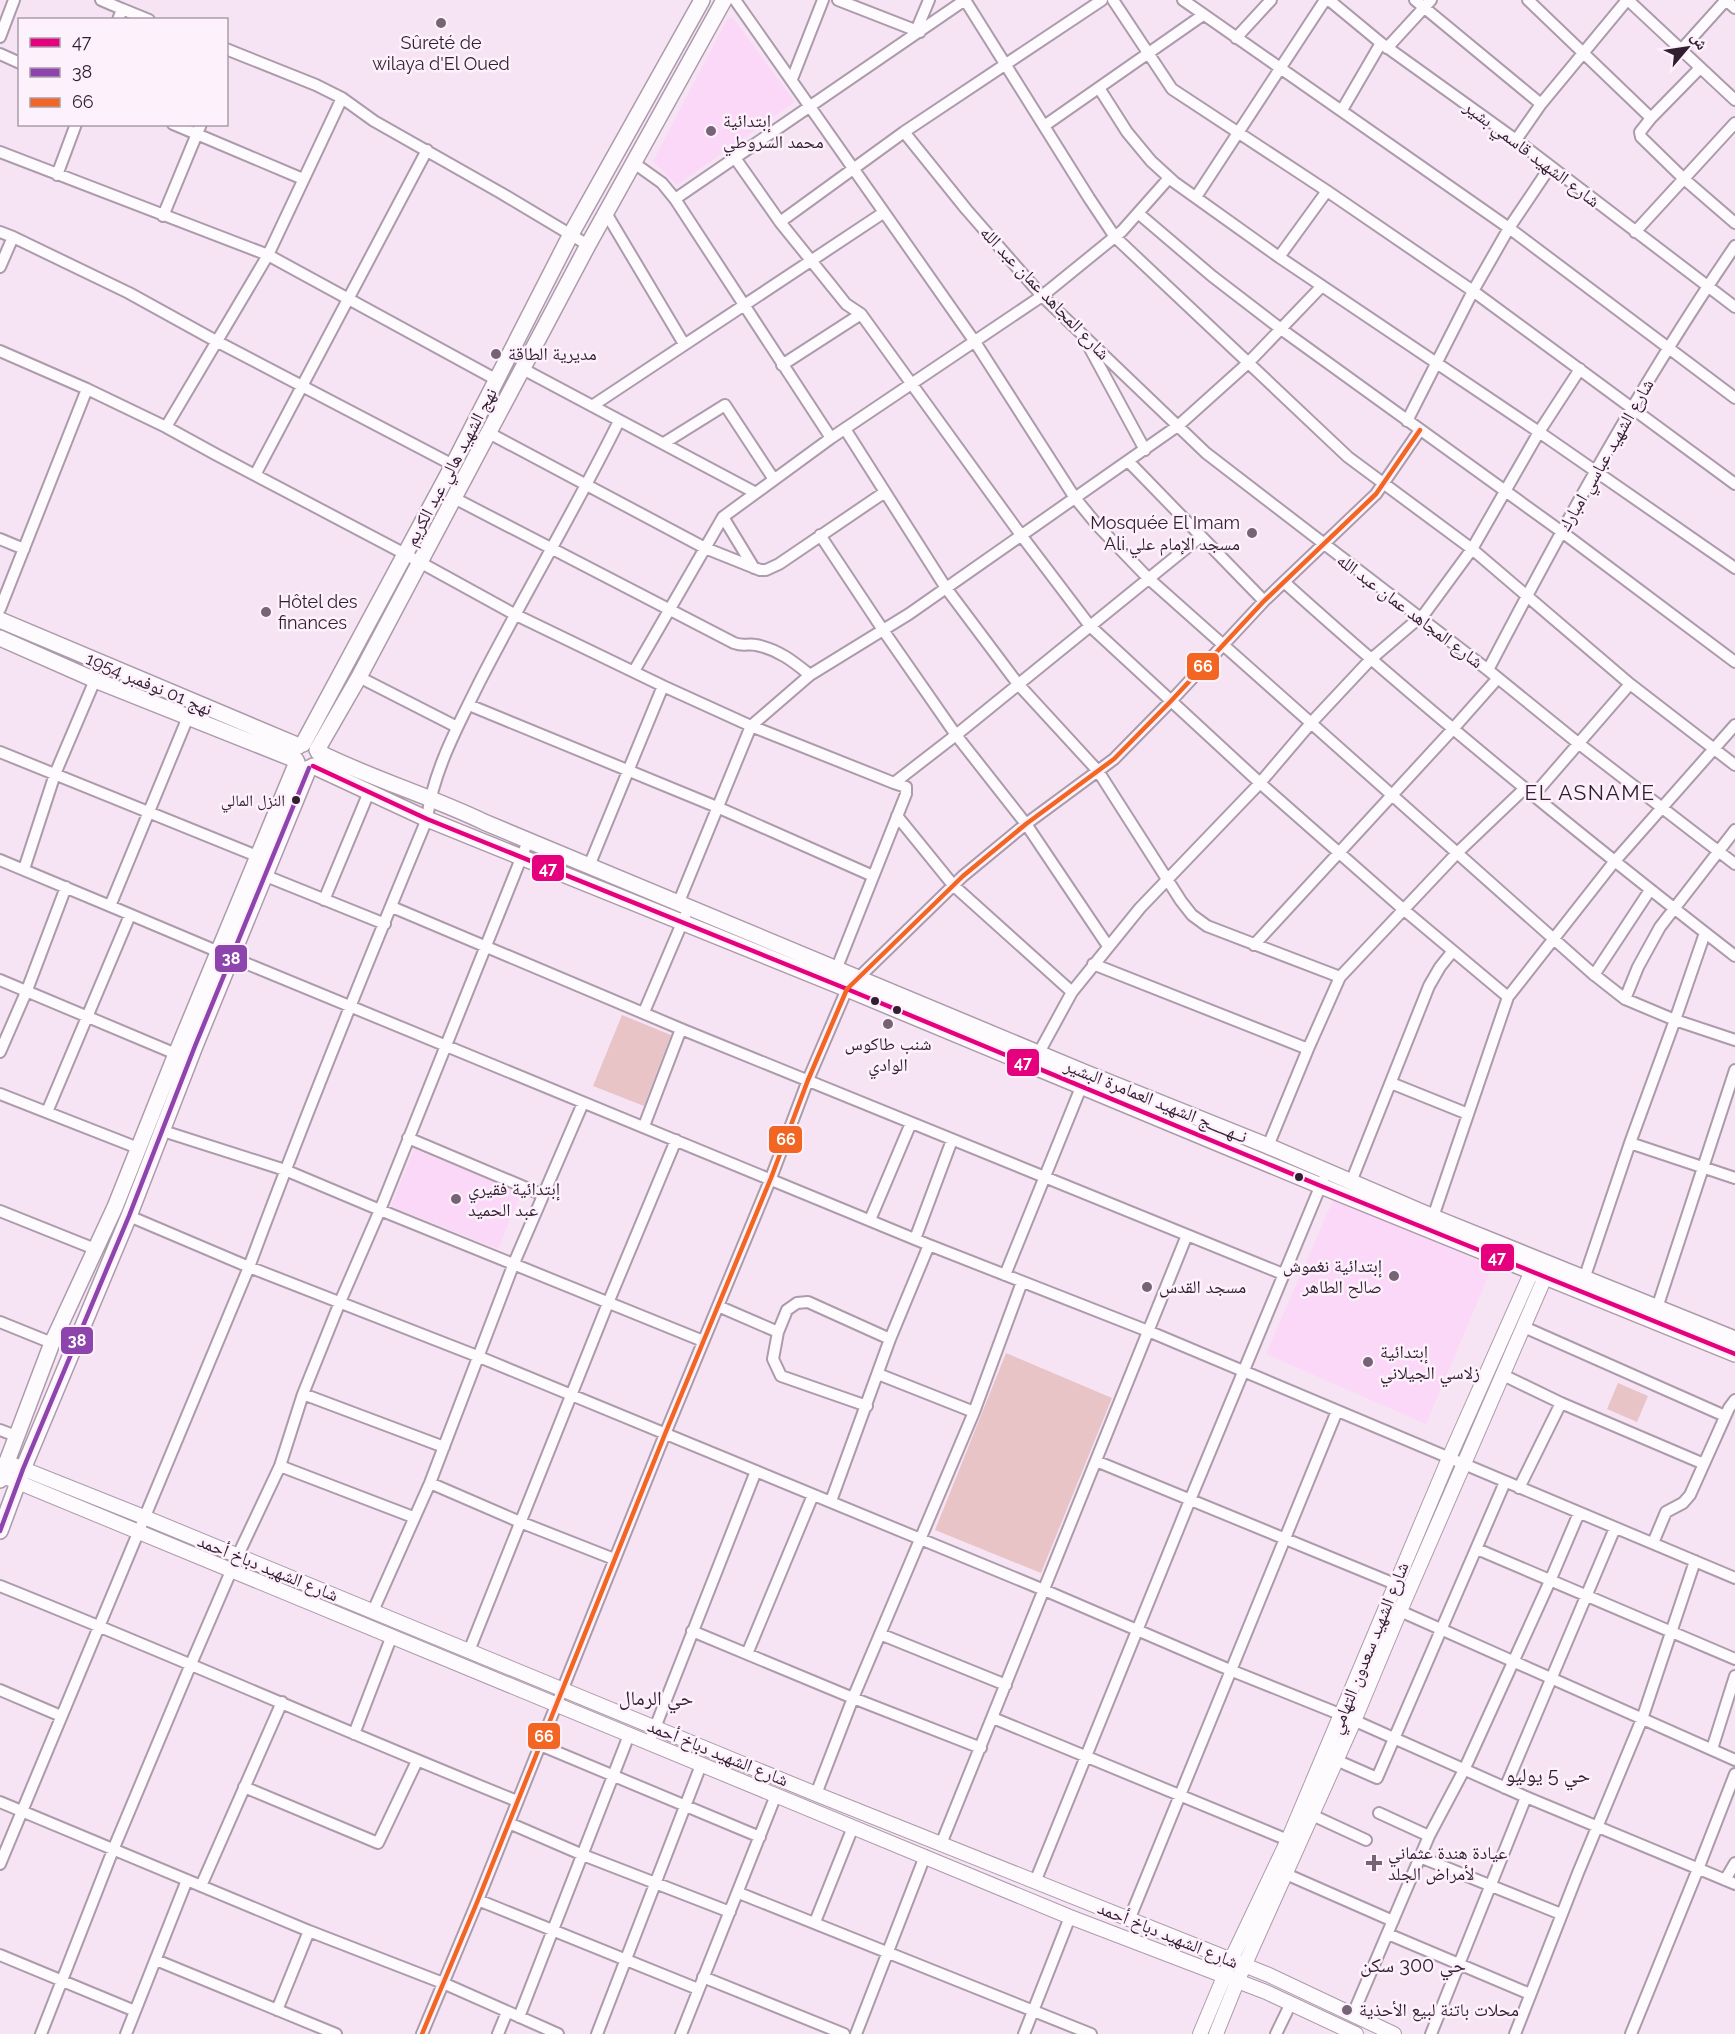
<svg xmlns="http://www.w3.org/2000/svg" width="1735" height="2034" font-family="Raleway,'Noto Naskh Arabic',sans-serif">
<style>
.built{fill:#fbd7f8}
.green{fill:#e8c4c7}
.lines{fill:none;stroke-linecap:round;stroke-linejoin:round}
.minor-casing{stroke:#ac9bab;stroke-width:14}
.tertiary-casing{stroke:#ac9bab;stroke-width:16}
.secondary-casing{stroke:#ac9bab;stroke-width:18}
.minor{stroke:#fefbfe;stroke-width:10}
.tertiary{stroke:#fefbfe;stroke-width:14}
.secondary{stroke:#fefbfe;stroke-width:15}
.bus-1-casing{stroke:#fdf1fc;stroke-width:9}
.bus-2-casing{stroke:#fdf1fc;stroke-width:9}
.bus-3-casing{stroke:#fdf1fc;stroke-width:9}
.bus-1{stroke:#e5007d;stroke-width:4.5}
.bus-2{stroke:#8e44ad;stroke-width:4.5}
.bus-3{stroke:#f26522;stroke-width:4.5}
.poi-dot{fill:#776376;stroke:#fdf1fc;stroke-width:2}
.bus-dot{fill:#321d31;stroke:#fdf1fc;stroke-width:2}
.labels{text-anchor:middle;stroke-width:5;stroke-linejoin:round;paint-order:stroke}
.bus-label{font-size:16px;fill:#321d31;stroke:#fdf1fc;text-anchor:end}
.poi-label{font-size:18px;fill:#321d31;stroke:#fdf1fc;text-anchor:start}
.street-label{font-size:18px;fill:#321d31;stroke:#fdf1fc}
.neighbourhood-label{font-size:20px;fill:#321d31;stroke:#fdf1fc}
.quarter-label{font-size:21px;letter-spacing:1.5px;fill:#321d31;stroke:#fdf1fc}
.line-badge{stroke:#fdf1fc;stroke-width:2}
.badge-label{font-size:16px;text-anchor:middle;font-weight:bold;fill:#fff}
</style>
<rect width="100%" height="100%" fill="#f6e4f5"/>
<path class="built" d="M728,18h5l62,84 -118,83 -24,-24z
M414,1149l107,44 -23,56 -107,-43z
M1334,1198l158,69 -66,157 -160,-70z"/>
<path class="green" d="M622,1015l49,20 -27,71 -51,-20z
M1006,1353l106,45 -71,175 -106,-43z
M1618,1383l30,13 -11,26 -30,-13z"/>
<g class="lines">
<g class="minor-casing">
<path id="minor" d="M101,0l21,9
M735,0l240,342 100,156 23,28 50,52 444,395 33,26 50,21 30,-87
M838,0l82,32
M1113,0l59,89 155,102 146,100 262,193
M1183,0l326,228 226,170
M1329,0l52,43 135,97 219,167
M1415,0l126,104
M1528,0l123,118 49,-50
M1628,0l107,100
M1726,0l9,8
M118,20l4,-11 27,11
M916,31l13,-31
M0,37l14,-37
M1236,38l35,-38
M1387,48l44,-48
M226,49l90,36 26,13 32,23 127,72 87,52
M1681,50l45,-50
M0,54l20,9
M792,79l31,-79
M1099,88l28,44 24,29 23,21 105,75 260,175 196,136
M1342,110l39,-67
M1651,118l-11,14 1,5 42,41 52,45
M173,124l130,55
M1044,126l159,-111
M904,132l62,77 76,87 164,157 282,217 90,73 157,121
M1516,140l25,-36 86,-104
M0,152l268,103 229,125
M735,158l45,64 50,62 16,20 15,10 160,221 69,91 170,157 143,126 105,88
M634,163l28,20 13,16 156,239
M57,175l19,-51
M1196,197l129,-197
M675,199l290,-199 124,198 26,39 233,220 124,92 158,135 105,81
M606,213l78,131
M1138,213l74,63 69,53 281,203 173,130
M163,216l38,-92
M780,222l124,-90 198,-132
M0,232l13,5
M1635,232l100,-109
M1279,257l48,-66
M0,267l13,-30 116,56 87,48 237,124
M1087,343l58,107
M0,351l87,38 79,38 51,28 188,99 109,60 149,72 88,40 143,57
M782,365l79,-51
M521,368l233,124
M592,406l291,-193
M1407,421l66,-130 36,-63 41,-61
M166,427l102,-172 74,-157
M845,429l101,159 72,96 80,87 83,130 11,14 15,11 133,51
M487,432l218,116 55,22h6l13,-6 106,-72
M664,443l61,-38 48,73
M1129,462l135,139
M255,475l172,-325
M454,498l280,145c11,4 13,0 22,2 22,4 38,17 54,30
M723,517l31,51
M820,535l63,95 73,105 70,89 82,122
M0,539l24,10
M1284,582c145,131 297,254 451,374
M0,609l87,-220
M1488,670c75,-144 155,-290 247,-424
M634,671l89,-154 108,-79 211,-142 80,-65 47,-53
M359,677l98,50
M469,705l248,102 156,69
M188,717l-78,189 109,46
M0,752l257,104
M1533,796l97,-112
M897,816l56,69 119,107
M0,860l110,46
M589,866l74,-180
M24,869l31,-95 40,-94
M266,876l119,48
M324,900l45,-108
M678,904l73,-178 59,-51 99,-61 270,-189 69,-62 73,-76
M392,907l289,122 602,245
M1254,945l198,-215 46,-52
M233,958l696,287 219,86 587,247
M1093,964l215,85
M836,970l70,-176v-7l-12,-4 62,-48 244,-198
M1594,975l56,-85
M0,980l176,74
M1625,999l13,-32 22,-40 75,-97
M644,1012l41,-96
M0,1052l27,-62 39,-103
M1036,1058l36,-66 68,-84 120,-125 51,-60 59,-63 55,-47 47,-64 67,-117 41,-63
M1391,1083l77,31
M0,1094l138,54
M47,1112l83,-197
M644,1126l37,-97
M163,1131l122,39 95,40 323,131
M408,1138l135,57
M1630,1143l105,35
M1268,1146l40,-97 32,-72 117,-124 67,-64
M1351,1182l78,-196 11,-19 12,-15
M0,1211l95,38
M129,1216l120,51 228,89 567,234 186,80 112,45 184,82 209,87
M1433,1217l75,-220 106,-135 121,-137
M870,1220l41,-97
M915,1239l37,-99
M1005,1275l79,-195
M1584,1279l46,-136 45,-123 60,20
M718,1306l60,26
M1657,1308l78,-238
M0,1322l52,21
M1524,1327l201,89
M878,1374l96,38
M1503,1375l58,28 143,61
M303,1394l141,53
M867,1406l-86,-30 -8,-17 5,-27 9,-22 10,-7 11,-1 82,37
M0,1430l16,6
M1096,1461l299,123
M280,1466l133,51
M430,1483l90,39 94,37
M1519,1488l42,-85
M831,1501l59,-162 39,-94
M1653,1543l13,-31 17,-9 7,-8 39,-87 6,-8
M1477,1549l258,110
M0,1586c173,69 343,145 517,215
M373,1611l57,-128 84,-220 69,-160
M1400,1611l335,149
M692,1631l161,67 128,50
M880,1634l126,51
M469,1651l139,-348 68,-163
M747,1654l66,-159
M0,1690l61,26
M993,1718l295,122
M354,1734l37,-96
M649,1743l107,-272
M540,1745l220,92
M1712,1749l23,-73
M1336,1760l41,18 128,-296
M244,1787l134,56 39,-82
M1505,1788l110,-260
M816,1794l37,-96 121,-286 48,-130
M0,1802l309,129 134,52 115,51
M1379,1813l50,23
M1312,1815l54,25
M509,1823l74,32 147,57
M941,1844l246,-609
M1420,1857l141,57
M0,1864l249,-597c56,-151 116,-299 178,-448 6,-48 31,-93 52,-136 45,-88 96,-173 140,-262
M1286,1874l107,47
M1725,1880l10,-17
M1035,1882l155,-382 133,-320
M201,1886l81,-184
M739,1893l352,141
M478,1900l220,89
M1129,1920l208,-509
M815,1922l38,-95
M1388,1934l142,60
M0,1955l135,56
M156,1960l180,74
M703,1977l141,57
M277,2010l32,-79
M1353,2014l76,-178 35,-66 86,-189 29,-68
M519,2017l110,-282
M41,2034l72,-184 78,-186 47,-109 42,-89 23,-72 37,-92 40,-92 148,-369
M126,2034l61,-154
M422,2034l56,-134 187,-466 106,-256 37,-98 39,-91 116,-113 63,-52 88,-65 57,-58 93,-100 112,-107 44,-64
M498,2034l9,-22
M597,2034l104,-269
M681,2034l95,-239
M856,2034l69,-178
M1024,2034l46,-117
M1276,2034l15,-31
M1431,2034l95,-237
M1515,2034l63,-161 64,-154 53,-158
M1631,2034l67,-165 37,-95"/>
</g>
<g class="tertiary-casing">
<path id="tertiary" d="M6,1462l138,55 672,277 453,181 125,59
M8,1478l1062,439 196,75 90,42
M1200,2034l31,-74 57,-120 161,-382 87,-196
M1216,2034l21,-52 117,-261 46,-110 149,-343"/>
</g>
<g class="secondary-casing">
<path id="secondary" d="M0,620l299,126
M0,638l95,42 201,80
M303,744l150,-279 118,-231 131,-234
M317,750l42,-73 229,-432 136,-245
M318,752c54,27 112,44 166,70l602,251 182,73 165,71 302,122
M313,766l114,53 420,170 474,197 414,168
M0,1480l52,-137 63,-136 61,-153 121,-292
M0,1531l23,-62 106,-253 66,-170 114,-278"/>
</g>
<use href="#minor" class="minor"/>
<use href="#tertiary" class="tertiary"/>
<use href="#secondary" class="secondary"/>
<g class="bus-1-casing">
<path id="bus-1" d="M313,766l114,53 420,170 474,197 414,168"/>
</g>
<g class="bus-2-casing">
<path id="bus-2" d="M0,1531l23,-62 106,-253 66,-170 114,-278"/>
</g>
<g class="bus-3-casing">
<path id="bus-3" d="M422,2034l56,-134 187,-466 106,-256 37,-98 39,-91 116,-113 63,-52 88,-65 57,-58 93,-100 112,-107 44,-64"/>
</g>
<use href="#bus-1" class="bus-1"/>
<use href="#bus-2" class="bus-2"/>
<use href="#bus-3" class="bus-3"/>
</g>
<g class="poi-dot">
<circle cx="441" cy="23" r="6"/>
<circle cx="711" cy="131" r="6"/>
<circle cx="496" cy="354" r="6"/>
<circle cx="1252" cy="533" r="6"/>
<circle cx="266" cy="612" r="6"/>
<circle cx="888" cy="1024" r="6"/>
<circle cx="456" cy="1199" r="6"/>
<circle cx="1394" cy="1276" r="6"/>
<circle cx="1147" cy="1287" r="6"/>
<circle cx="1368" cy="1362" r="6"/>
<path d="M1371 1854h6v6h6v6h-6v6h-6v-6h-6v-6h6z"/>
<circle cx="1347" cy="2010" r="6"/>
</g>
<g class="bus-dot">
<circle cx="296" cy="800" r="5"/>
<circle cx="875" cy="1001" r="5"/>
<circle cx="897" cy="1010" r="5"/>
<circle cx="1299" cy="1177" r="5"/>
</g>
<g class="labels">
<g class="bus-label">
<text x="285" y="806">النزل المالي</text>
</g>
<g class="poi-label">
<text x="441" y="49" text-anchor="middle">Sûreté de<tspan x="441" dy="21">wilaya d'El Oued</tspan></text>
<text x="723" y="127">إبتدائية<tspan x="723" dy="21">محمد السروطي</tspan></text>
<text x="508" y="360">مديرية الطاقة</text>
<text x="1240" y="529" text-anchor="end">Mosquée El Imam<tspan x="1240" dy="21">Ali,مسجد الإمام علي</tspan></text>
<text x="278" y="608">Hôtel des<tspan x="278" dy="21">finances</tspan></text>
<text x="888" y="1050" text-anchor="middle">شنب طاكوس<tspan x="888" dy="21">الوادي</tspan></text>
<text x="468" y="1195">إبتدائية فقيري<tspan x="468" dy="21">عبد الحميد</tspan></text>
<text x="1382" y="1272" text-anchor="end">إبتدائية نغموش<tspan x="1382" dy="21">صالح الطاهر</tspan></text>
<text x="1159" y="1293">مسجد القدس</text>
<text x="1380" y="1358">إبتدائية<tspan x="1380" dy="21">زلاسي الجيلاني</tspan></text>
<text x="1388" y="1859">عيادة هندة عثماني<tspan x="1388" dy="21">لأمراض الجلد</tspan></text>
<text x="1359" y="2016">محلات باتنة لبيع الأحذية</text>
</g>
<g class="street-label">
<text transform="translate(1532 154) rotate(37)" y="6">شارع الشهيد قاسمي بشير</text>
<text transform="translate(1045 293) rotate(46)" y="6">شارع المجاهد عمان عبد الله</text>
<text transform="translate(1606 455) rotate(-60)" y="6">شارع الشهيد عباسي امبارك</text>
<text transform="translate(451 467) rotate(-62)" y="6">نهج الشهيد هالي عبد الكريم</text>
<text transform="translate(1410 611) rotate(37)" y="6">شارع المجاهد عمان عبد الله</text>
<text transform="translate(149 684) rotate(23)" y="6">نهج 01 نوفمبر 1954</text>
<text transform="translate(1156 1101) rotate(22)" y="6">نــهـــــج الشهيد العمامرة البشير</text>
<text transform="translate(268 1568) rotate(22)" y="6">شارع الشهيد دباخ أحمد</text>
<text transform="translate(1369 1648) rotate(-68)" y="6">شارع الشهيد سعدون التهامي</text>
<text transform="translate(718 1753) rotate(22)" y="6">شارع الشهيد دباخ أحمد</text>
<text transform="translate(1168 1935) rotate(22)" y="6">شارع الشهيد دباخ أحمد</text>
</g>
<g class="neighbourhood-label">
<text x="656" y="1705">حي الرمال</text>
<text x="1548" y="1782">حي 5 يوليو</text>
<text x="1413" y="1972">حي 300 سكن</text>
</g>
<g class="quarter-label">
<text x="1590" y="800">EL ASNAME</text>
</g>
</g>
<g class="line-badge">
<rect x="1186" y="652" width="34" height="29" rx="6" fill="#f26522"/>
<rect x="531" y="854" width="34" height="28" rx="6" fill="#e5007d"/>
<rect x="214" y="944" width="34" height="29" rx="6" fill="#8e44ad"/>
<rect x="1006" y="1048" width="34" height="29" rx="6" fill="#e5007d"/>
<rect x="768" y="1125" width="35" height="29" rx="6" fill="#f26522"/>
<rect x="1480" y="1243" width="35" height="29" rx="6" fill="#e5007d"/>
<rect x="60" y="1326" width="34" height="29" rx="6" fill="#8e44ad"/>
<rect x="527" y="1722" width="34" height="28" rx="6" fill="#f26522"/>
</g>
<g class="badge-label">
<text x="1203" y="672">66</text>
<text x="548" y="874">47</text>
<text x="231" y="964">38</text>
<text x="1023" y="1068">47</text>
<text x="786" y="1145">66</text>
<text x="1497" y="1263">47</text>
<text x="77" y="1346">38</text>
<text x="544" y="1742">66</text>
</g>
<rect x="18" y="18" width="210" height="108" fill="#fdf1fc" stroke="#ac9cab" stroke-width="1.5"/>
<rect x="30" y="38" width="30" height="9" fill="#e5007d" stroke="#ac9cab" stroke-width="1.5"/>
<text x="72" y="48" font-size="18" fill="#321d31">47</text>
<rect x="30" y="68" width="30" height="9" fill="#8e44ad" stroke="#ac9cab" stroke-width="1.5"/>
<text x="72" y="78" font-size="18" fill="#321d31">38</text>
<rect x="30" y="98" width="30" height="9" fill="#f26522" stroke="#ac9cab" stroke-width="1.5"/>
<text x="72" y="108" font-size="18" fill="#321d31">66</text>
<g transform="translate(1687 48) rotate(61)" stroke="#fdf1fc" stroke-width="4.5" paint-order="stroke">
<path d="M0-4.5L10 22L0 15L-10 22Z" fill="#321d31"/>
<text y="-9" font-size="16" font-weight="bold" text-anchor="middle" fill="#321d31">ش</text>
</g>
</svg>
